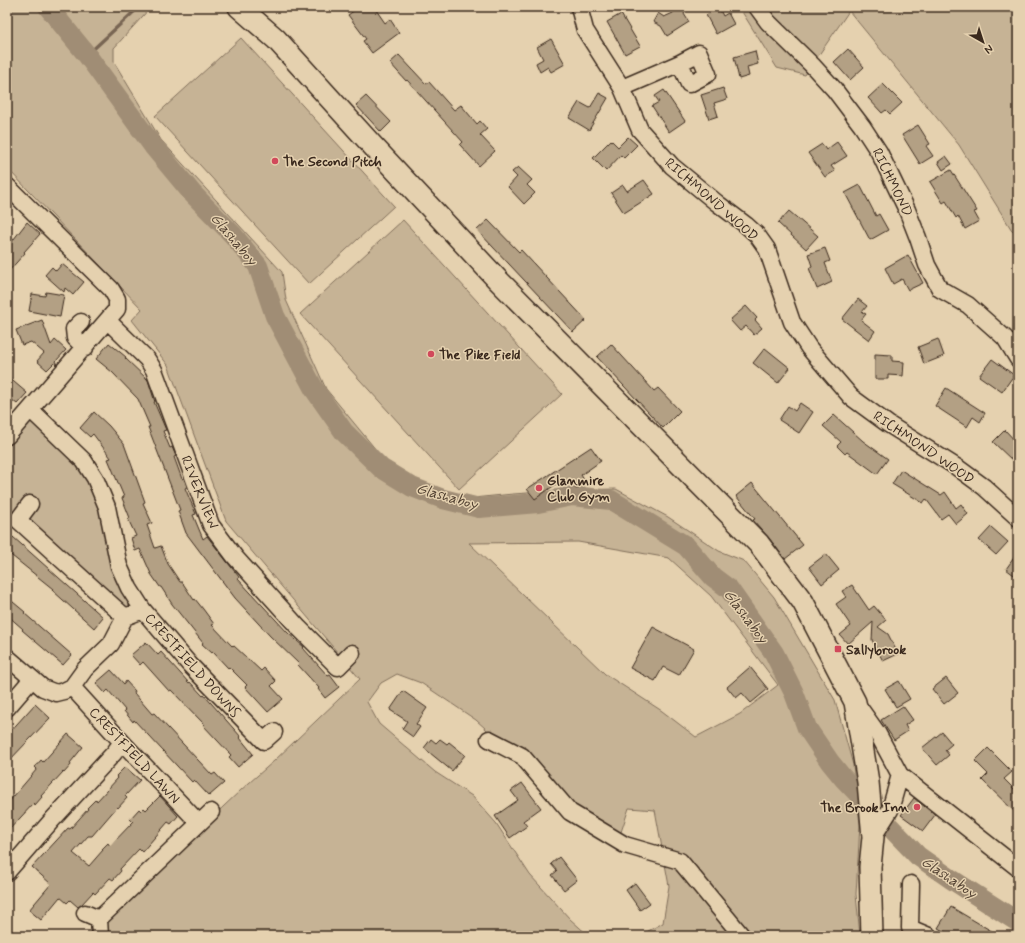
<svg xmlns="http://www.w3.org/2000/svg" width="1025" height="943" font-family="Mynerve,sans-serif">
<style>
.green{fill:#c6b395;stroke:#806e5a;fill-rule:evenodd}
.lines{fill:none;stroke-linecap:round;stroke-linejoin:round}
.stream{stroke:#786552;stroke-width:3.5}
.river{stroke:#a08d74;stroke-width:20}
.building{fill:#b3a084;stroke:#3b2a1e}
.minor-casing{stroke:#3b2a1e;stroke-width:19}
.major-casing{stroke:#3b2a1e;stroke-width:24}
.minor{stroke:#e5d1af;stroke-width:16}
.major{stroke:#e5d1af;stroke-width:21}
.poi-dot{fill:#d1495b;stroke:#e5d1af;stroke-width:1.5}
.labels{text-anchor:middle;stroke-width:3;stroke-linejoin:round;paint-order:stroke}
.poi-label{font-size:14px;font-weight:bold;fill:#3b2a1e;stroke:#e5d1af;text-anchor:start}
.street-label{font-size:14px;fill:#3b2a1e;stroke:#e5d1af}
.water-label{font-size:15px;font-style:italic;fill:#4f3e2f;stroke:#e5d1af}
</style>
<rect width="100%" height="100%" fill="#e5d1af"/>
<filter id="ink" filterUnits="userSpaceOnUse"><feTurbulence type="fractalNoise" baseFrequency=".025" numOctaves="2"/><feDisplacementMap in="SourceGraphic" scale="8" xChannelSelector="R" yChannelSelector="G"/><feConvolveMatrix kernelMatrix="1 2 1 2 8 2 1 2 1" color-interpolation-filters="sRGB"/></filter>
<g filter="url(#ink)">
<path class="green" d="M7,7h144l-37,41v14l47,78 121,132 4,28 40,89 65,79 37,19 35,12 50,-5 57,-4 46,-1 52,28 51,34 25,10 30,36 61,103 18,65 7,59 -4,70 4,42h-221l24,-13 6,-37 -14,-76 -26,-2 -9,27h-26l-79,-80 -39,-35 -55,-37 -24,-9 -16,9 -14,19 12,22 56,48 37,24 24,27 34,52 40,44 19,17h-503l155,-146 33,-29 86,-82 -134,-158 -58,-156 -36,-45 10,-11 -135,-141zM578,542l91,16 42,38 67,89 -38,29 -44,23 -34,-26 -57,-37 -136,-131z
M739,7h279v229l-5,-4 -54,-87 -110,-134 -44,64 -28,-7z
M241,38l153,168 -85,78 -154,-168z
M403,220l159,174 -103,95 -159,-175z
M31,410l53,51 59,149 -18,7 -118,-111v-69z"/>
<g class="lines">
<path class="stream" d="M87,55l52,-48"/>
<path class="river" d="M48,7l39,48 66,91 39,47 41,42 25,31 17,50 39,73 30,43 37,36 31,19 31,12 36,9 59,-5 34,-7 39,4 75,46 27,31 16,12 45,64 20,40 13,35 23,34 13,16 75,78 33,23 67,43"/>
</g>
<path class="building" d="M359,7h15l11,16 5,-4 9,14 -27,20 -9,-12 3,-2 -18,-24z
M676,7h11l-3,7 5,8 -22,14 -6,-10 -8,-4 5,-9 6,4 9,-4z
M719,8l4,8 5,-3 6,11 -18,10 -10,-19z
M621,14l19,32 -15,8 -18,-32z
M551,39l14,25 -14,8 -3,-5 -8,5 -4,-9 7,-4 -6,-12z
M848,49l16,18 -14,13 -16,-18z
M755,51l3,13 -11,3 2,9 -10,3 -5,-22z
M399,55l27,29 3,-2 25,28 7,-5 16,19 3,-3 7,8 -7,6 15,16 -16,15 -19,-21 3,-3 -56,-62 -1,1 -16,-18z
M883,84l19,19 -12,11 -4,-4 -4,3 -14,-15z
M723,88l4,11 -13,4 4,13 -9,3 -8,-24z
M664,90l21,31 -16,11 -17,-26 7,-4 -4,-6z
M599,93l9,5 -19,32 -20,-12 10,-16 11,6z
M366,96l25,26 -10,10 -25,-27z
M918,125l12,19 -4,2 7,10 -13,8 -18,-29z
M628,137l9,8 -13,13 -3,-3 -15,16 -13,-13 18,-18 7,7z
M837,142l10,14 -16,10 4,5 -10,6 -17,-24 14,-9 4,6z
M946,156l6,8 -9,6 -5,-8z
M518,167l14,13 -5,5 8,8 -11,11 -16,-17 9,-10 -5,-5z
M951,170l26,41 -3,1 5,9 -14,8 -7,-13 -2,2 -10,-17 -3,2 -13,-21z
M644,180l10,14 -30,19 -13,-20 12,-8 4,6z
M860,185l16,31 3,-2 9,16 -18,10 -25,-47z
M789,211l29,25 -12,13 -28,-26z
M488,220l31,32 2,-2 65,70 -13,12 -96,-102z
M27,222l13,12 -16,18 1,1 -18,20v-25z
M825,248l5,13 -5,2 7,19 -15,7 -8,-21 3,-2 -4,-12z
M908,255l15,28 -15,7 -6,-11 -9,5 -8,-16z
M62,264l22,18 -11,13 -8,-7 -1,4 -19,-17 7,-8 4,4z
M46,292l18,3 -4,22 -31,-6 3,-17 13,2z
M858,299l9,7 -5,6 4,2 -5,6 14,11 -6,9 -27,-21z
M746,306l11,12 -2,2 7,8 -8,7 -8,-9 -6,5 -10,-11z
M42,320l9,25 4,-5 11,10 -10,11 1,2 -1,2 -2,-2 -7,7 -10,-9 7,-8 -13,-11 -9,3 -6,-15z
M938,339l6,17 -20,8 -6,-17z
M109,343l17,14 -1,1 23,22 7,22h-1l12,28 -3,1 7,17 2,-1 4,9 -2,1 8,22 2,-1 3,9 -2,1 11,26 -3,1 10,24 4,-3 32,41 -1,2 50,54 16,14 -1,1 25,28 2,-1 9,12 -14,11 -7,-9 1,-1 -21,-23 1,-1 -29,-28 -35,-38 -49,-65 -8,-22 2,-1 -32,-83h2l-12,-28 -26,-27 -16,-13z
M611,344l43,47 4,-3 22,23 -17,17 -66,-71z
M765,348l25,20 -12,15 -25,-20z
M875,354l17,1v6l12,1 -1,14 -15,-1v4h-13z
M992,359l22,16 -12,17 -23,-16z
M7,376l20,17 -10,11 -10,-8z
M946,388l39,25 -5,9 -7,-5 -6,10 -32,-21z
M800,403l13,9 -14,21 -20,-13 9,-14 7,5z
M94,412l15,14 15,18 21,58 -2,1 9,20 -5,2 8,23 6,-2 7,18 12,18h2l12,18 1,-1 8,10 11,15 -2,1 20,21 1,-1 28,26 3,-3 12,13 -5,5 12,13 -15,13 -23,-25 2,-2 -18,-18 -1,1 -15,-16 -1,1 -10,-9 1,-1 -31,-39 -11,-17h-1l-9,-13 -11,-25 -5,2 -4,-13 5,-2 -8,-17 2,-1 -8,-20 2,-1 -16,-38 3,-1 -18,-24 -3,3 -10,-9z
M834,415l29,26 25,18 -11,15 -30,-22 -2,2 -8,-8 4,-4 -18,-16z
M1005,430l13,14v14l-4,4 -21,-20z
M591,447l10,14 -20,14 5,8 -10,6 -5,-8 -9,5 -3,-4 -24,17 -8,-10z
M901,470l40,25 4,-3 11,16 5,-4 7,10 -12,10 -8,-10 -7,5 -15,-20 -3,4 -31,-19z
M752,483l51,62 -18,14 -17,-22 -15,-17 2,-1 -19,-23z
M991,527l17,15 -12,13 -17,-15z
M13,537l90,80 -9,11 -42,-38 1,-1 -46,-37v-9z
M1018,552v26l-12,-9z
M826,554l13,16 -17,14 -13,-17z
M852,585l17,25 5,-4 12,14 -8,7 10,7 10,20 -15,7 -11,-21 1,-18 -25,22 -8,-9 11,-9 -15,-22 10,-7 -4,-6z
M7,597l18,15 -1,1 48,42 -9,10 -41,-35 1,-1 -16,-14z
M653,627l41,22 -15,26 -16,-8 -8,14 -25,-13z
M146,642l12,13 3,-3 28,31 1,-1 13,14 1,-1 37,42 -1,1 13,16 -15,13 -9,-10 2,-2 -28,-30 1,-1 -33,-34 -2,1 -26,-29 -3,3 -9,-10z
M750,667l18,22 -17,14 -9,-10 -6,5 -9,-11z
M111,670l13,14 2,-3 9,10 -1,2 18,21 2,-1 58,62 3,-2 9,10 -15,13 -15,-16 -2,2 -58,-62 -1,2 -9,-11 1,-1 -17,-20 -3,3 -9,-10z
M946,678l12,15 -14,11 -12,-15z
M899,681l11,18 -14,8 -11,-18z
M403,691l24,17 -11,16 4,3 -7,10 -11,-8 5,-8 -17,-11z
M35,704l15,14 -43,45v-28z
M903,706l10,14 -8,5 3,6 -14,9 -13,-20z
M942,732l10,12 -7,6 4,5 -12,10 -15,-17z
M68,734l15,13 -13,16 1,2 -7,8 -1,-1 -22,24 1,1 -7,8 -1,-2 -27,29v-28l30,-35 -2,-2 6,-7 2,2z
M431,739l5,4 4,-4 7,5 2,-2 16,13 -13,16 -28,-23z
M988,748l24,24 -8,7 14,14v22l-36,-35 6,-6 -13,-13z
M125,767l15,13 -15,16 2,2 -9,10 -1,-1 -25,29h-4l-15,17 16,13 14,-16 -1,-1 6,-6 2,3 23,-24 -3,-3 9,-10 2,2 3,-3 2,2 14,-14 18,20 -7,8 -3,-2 -26,30 -3,-3 -19,20 1,2 -8,9 -3,-2 -15,16 -2,-2 -12,13 -3,2 -8,-7 -3,3 -7,-6 -19,23 -12,-10 22,-26 -19,-17 36,-39 2,1 18,-20 -1,-1 9,-9 1,2 21,-23 -2,-2z
M522,783l19,25 -18,13 4,5 -17,12 -15,-22 23,-16 -7,-9z
M914,798l21,17 -12,16 -22,-16z
M559,857l18,23 -13,10 -12,-15 5,-4 -6,-7z
M635,883l15,20 -10,7 -14,-20z
M951,907l49,29h-48l-14,-8z"/>
<g class="lines">
<g class="minor-casing">
<path id="minor" d="M579,7l6,23 37,58 18,42 32,36 45,37 29,22 11,10 10,14 25,73 17,26 42,49 37,27 70,44 26,19 34,31
M757,7l11,15 44,43 22,24 28,37 17,26 28,58 11,28 9,27 13,24 28,16 37,33 13,21
M699,53l9,21 -19,10 -9,-21z
M622,88l58,-25
M7,186l104,103 6,10v10l-110,127
M108,321l39,38 7,11 57,155 24,32 64,71 39,39 14,-14
M81,322l-7,7 1,9 10,10
M31,410l53,51 11,17 12,29 12,59 10,22 14,22 47,55 74,76 10,-9
M30,504l-12,16 107,97
M7,657l36,31 13,5 8,-2 8,-4 13,-18 26,-25 14,-27 18,-7
M72,687l50,55 77,81
M856,703l22,31 22,41 118,93
M7,708l25,-29
M489,739l33,17 48,56 55,33 55,16 62,75
M873,837l17,-27 10,-35
M7,872l46,-53 61,-66 8,-11
M911,884l-1,44 19,8
M85,913l14,6 112,-107
M99,919l1,17"/>
</g>
<g class="major-casing">
<path id="major" d="M239,7l37,32 96,106 125,134 262,265 44,58 52,100 13,80 5,55 -3,30 2,69"/>
</g>
<use href="#minor" class="minor"/>
<use href="#major" class="major"/>
</g>
</g>
<g class="poi-dot">
<circle cx="275" cy="161" r="4"/>
<circle cx="431" cy="354" r="4"/>
<circle cx="539" cy="488" r="4"/>
<rect x="834" y="645" width="8" height="8" rx="2"/>
<circle cx="917" cy="807" r="4"/>
</g>
<g class="labels">
<g class="poi-label">
<text x="283" y="166">The Second Pitch</text>
<text x="439" y="359">The Pike Field</text>
<text x="547" y="485">Glanmire<tspan x="547" dy="16">Club Gym</tspan></text>
<text x="846" y="654">Sallybrook</text>
<text x="909" y="812" text-anchor="end">The Brook Inn</text>
</g>
<g class="street-label">
<text transform="translate(893 182) rotate(64)" y="5">RICHMOND</text>
<text transform="translate(712 199) rotate(41)" y="5">RICHMOND WOOD</text>
<text transform="translate(924 447) rotate(34)" y="5">RICHMOND WOOD</text>
<text transform="translate(200 492) rotate(68)" y="5">RIVERVIEW</text>
<text transform="translate(193 665) rotate(48)" y="5">CRESTFIELD DOWNS</text>
<text transform="translate(135 755) rotate(47)" y="5">CRESTFIELD LAWN</text>
</g>
<g class="water-label">
<text transform="translate(234 239) rotate(50)" y="5">Glashaboy</text>
<text transform="translate(447 496) rotate(16)" y="5">Glashaboy</text>
<text transform="translate(746 616) rotate(53)" y="5">Glashaboy</text>
<text transform="translate(949 877) rotate(34)" y="5">Glashaboy</text>
</g>
</g>
<rect width="1025" height="943" fill="none" stroke="#e5d1af" stroke-width="24"/>
<rect x="12" y="12" width="1001" height="919" fill="none" stroke="#3b2a1e" stroke-width="1.5" filter="url(#ink)"/>
<g transform="translate(983 42) rotate(141)" stroke="#e5d1af" stroke-width="3" paint-order="stroke">
<path d="M0-3L7 15L0 10L-7 15Z" fill="#3b2a1e"/>
<text y="-6" font-size="11" font-weight="bold" text-anchor="middle" fill="#3b2a1e">N</text>
</g>
</svg>
